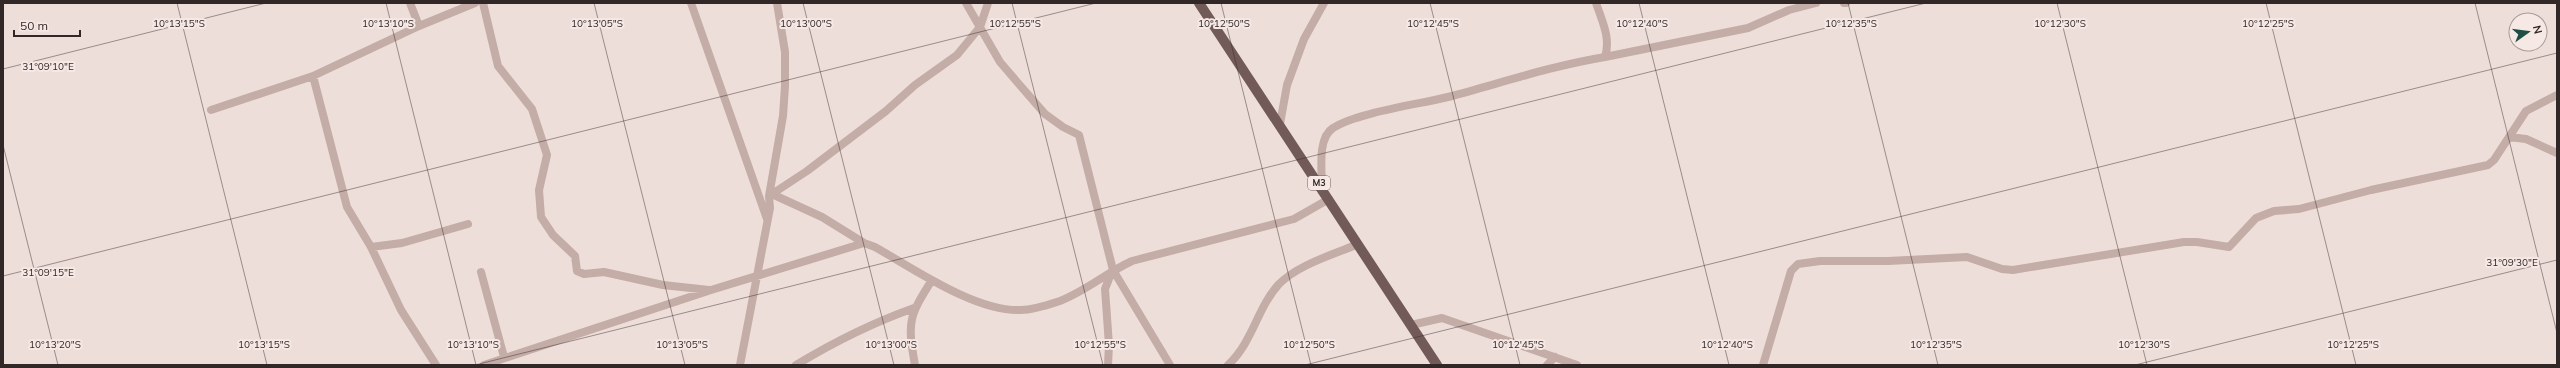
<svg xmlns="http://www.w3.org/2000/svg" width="2560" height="368" font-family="Mulish,sans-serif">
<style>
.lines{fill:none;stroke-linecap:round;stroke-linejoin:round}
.minor{stroke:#c4aca7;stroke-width:8}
.primary{stroke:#725a59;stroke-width:10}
.ticks{fill:none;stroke:#322727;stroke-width:1;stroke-opacity:0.45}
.labels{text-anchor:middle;stroke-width:4;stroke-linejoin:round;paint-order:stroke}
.shield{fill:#f6e9e5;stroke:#6d6160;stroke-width:1}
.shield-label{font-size:9px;font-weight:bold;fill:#322727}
.ticks-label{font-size:10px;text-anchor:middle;fill:#322727;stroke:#f6e9e5;stroke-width:4;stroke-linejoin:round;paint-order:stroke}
</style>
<rect width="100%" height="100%" fill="#eeded9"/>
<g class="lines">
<path class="minor" d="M410,3l9,23
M483,3l15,63 34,43 15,46 -8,35 2,27 12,18 22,21 2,15 7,3 20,-2 59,13 46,5
M691,3l76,216
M966,3l34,59 18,21 27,31 18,13 16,8 34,135 57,95
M1844,3h2
M1605,57l143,-29 41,-18 27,-7
M313,76l34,131 24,40 30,63 35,55
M211,110l102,-34 106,-50 56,-23
M1280,124l7,-39 17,-46 20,-36
M2509,137l17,2 31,14
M1322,188c0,-17 -5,-50 11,-60 22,-15 87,-24 115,-31 53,-14 103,-31 157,-40 6,-19 -3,-36 -9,-54
M774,195l48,22 42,26
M769,196l38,-25 79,-60 29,-26 42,-30 23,-28 8,-24
M371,247l31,-4 66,-19
M481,272l23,85
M1411,325l31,-7 135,47
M484,365l227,-75 153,-47 11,4c39,22 101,65 146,63 13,0 27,-5 39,-9 26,-10 46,-28 72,-40l162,-42 35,-20
M740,365l30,-157 -1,-12 14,-80 2,-30v-34l-8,-49
M796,365c38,-23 76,-42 118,-57
M915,365c-8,-43 -6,-49 17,-85
M1108,365l1,-20 -4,-56 7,-18
M1228,365c25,-23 29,-57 51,-81 20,-20 54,-29 79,-40
M1547,365l8,-8
M1763,365l28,-94 7,-7 22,-3h68l79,-4 35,12 11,1 171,-28h13l32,5 27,-29 18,-7 25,-2 72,-19 117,-25 6,-5 32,-49 31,-16"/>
<path class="primary" d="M1199,3l238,362"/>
</g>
<path class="ticks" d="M177,3l90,362M386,3l90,362M594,3l91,362M803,3l91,362M1012,3l91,362M1221,3l90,362M1430,3l90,362M1639,3l90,362M1848,3l90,362M2057,3l90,362M2266,3l90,362M2475,3l82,330M3,69l263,-66M3,145l55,220M3,276l1093,-273M475,365l1451,-362M1305,365l1252,-312M2135,365l422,-105"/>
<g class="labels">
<rect class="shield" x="1308" y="176" width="22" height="14" rx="3"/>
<g class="shield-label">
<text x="1319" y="186">M3</text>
</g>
</g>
<g class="ticks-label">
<text x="1433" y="27">10°12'45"S</text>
<text x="179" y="27">10°13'15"S</text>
<text x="388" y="27">10°13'10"S</text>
<text x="597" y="27">10°13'05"S</text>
<text x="806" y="27">10°13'00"S</text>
<text x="1015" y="27">10°12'55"S</text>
<text x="1224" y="27">10°12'50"S</text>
<text x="1642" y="27">10°12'40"S</text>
<text x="1851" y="27">10°12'35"S</text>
<text x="2060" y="27">10°12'30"S</text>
<text x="2268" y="27">10°12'25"S</text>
<text x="48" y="70">31°09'10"E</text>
<text x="2512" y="266">31°09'30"E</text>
<text x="48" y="276">31°09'15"E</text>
<text x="55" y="348">10°13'20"S</text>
<text x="264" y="348">10°13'15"S</text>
<text x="473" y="348">10°13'10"S</text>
<text x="682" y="348">10°13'05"S</text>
<text x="891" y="348">10°13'00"S</text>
<text x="1100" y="348">10°12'55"S</text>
<text x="1309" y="348">10°12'50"S</text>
<text x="1518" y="348">10°12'45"S</text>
<text x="1727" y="348">10°12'40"S</text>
<text x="1936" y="348">10°12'35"S</text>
<text x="2144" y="348">10°12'30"S</text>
<text x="2353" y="348">10°12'25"S</text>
</g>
<rect width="2560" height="368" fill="none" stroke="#322727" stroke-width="8"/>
<g transform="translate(2528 32) rotate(76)"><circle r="19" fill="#f6e9e5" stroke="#a89b99"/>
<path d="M0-3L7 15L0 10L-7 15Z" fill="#214e44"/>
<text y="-6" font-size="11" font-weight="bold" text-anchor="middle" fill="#322727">N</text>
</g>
<path d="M14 30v6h66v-6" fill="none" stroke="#322727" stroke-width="2"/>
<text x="20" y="30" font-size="12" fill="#322727" stroke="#f6e9e5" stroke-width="3" paint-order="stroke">50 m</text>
</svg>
